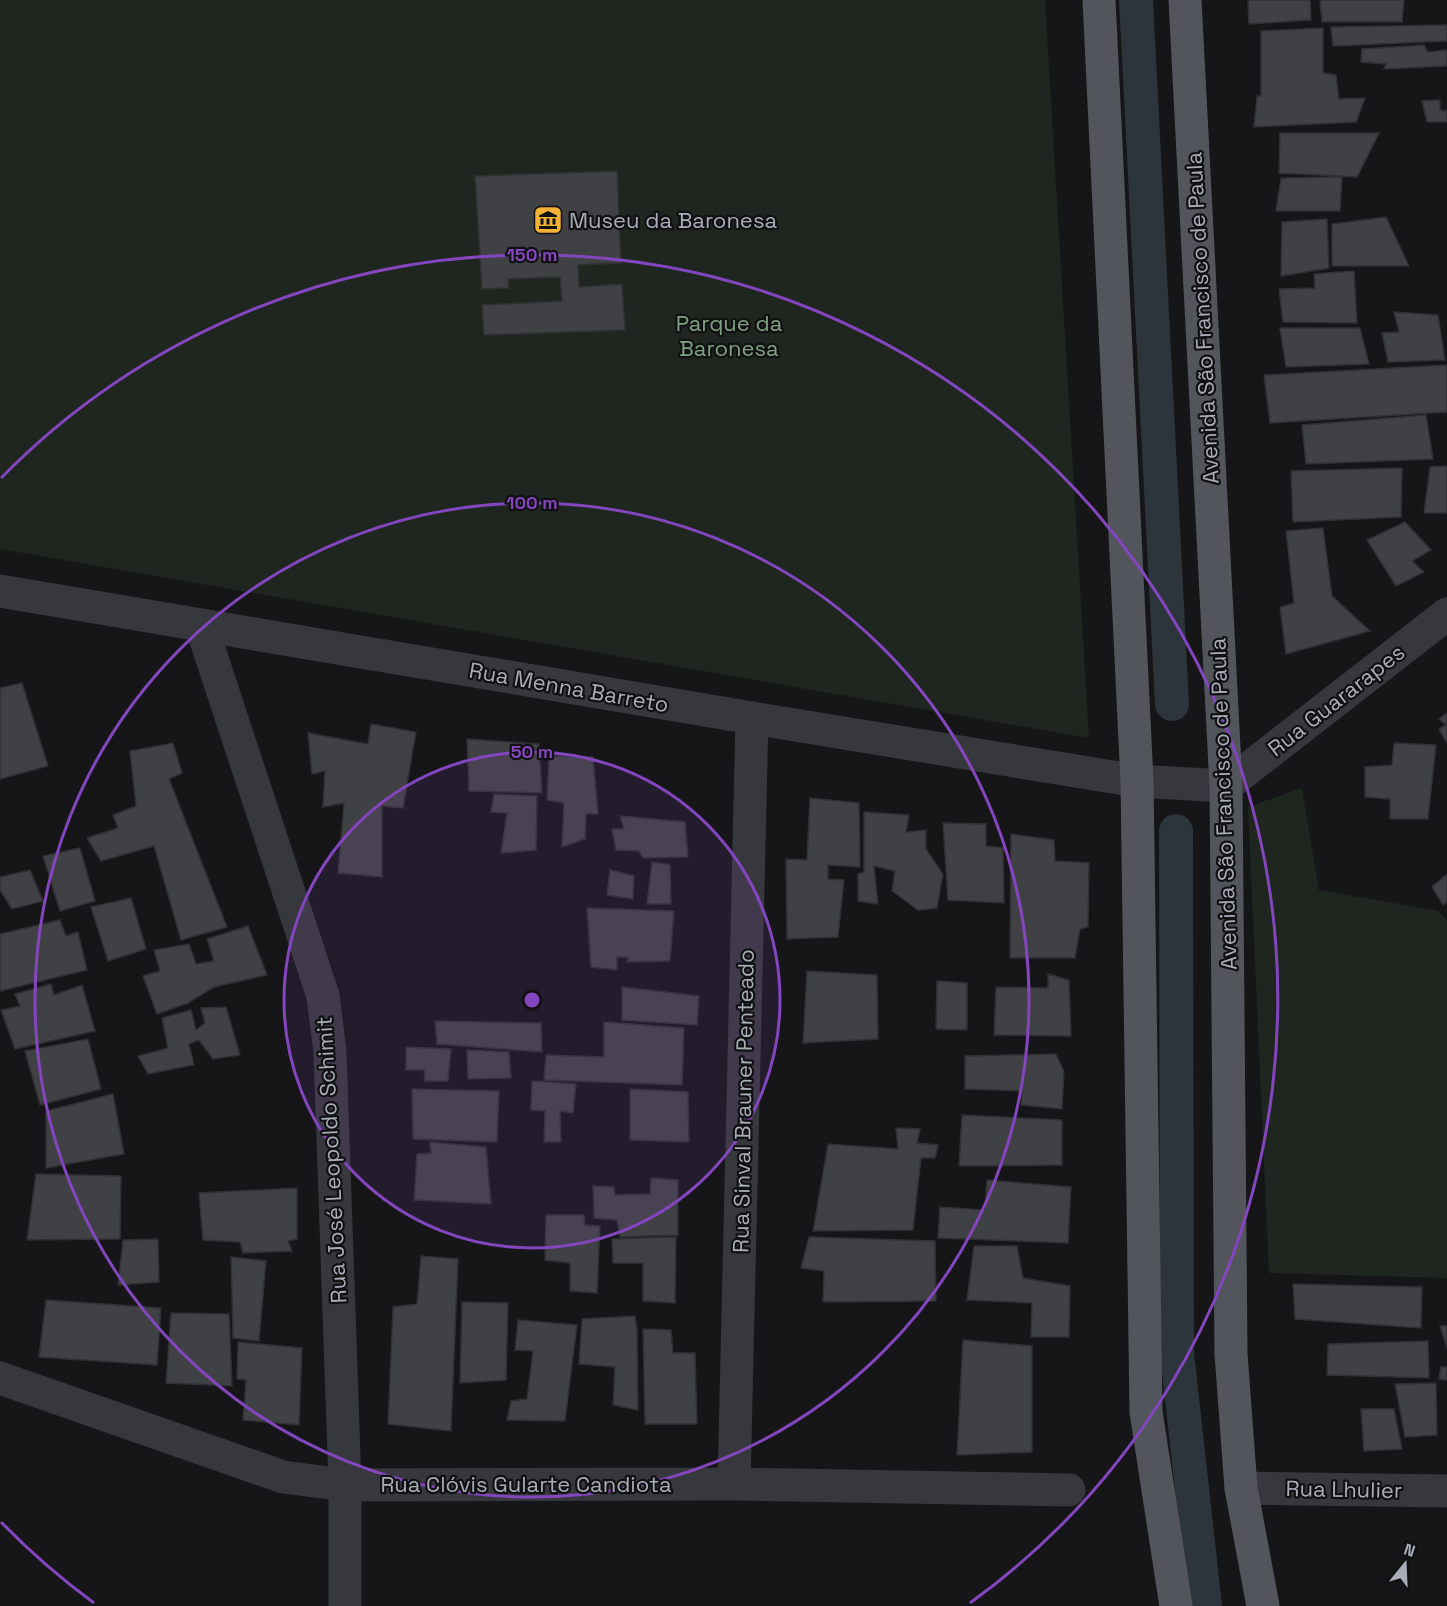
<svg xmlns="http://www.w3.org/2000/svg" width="1447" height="1606" font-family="'Space Grotesk',sans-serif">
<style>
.green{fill:#1e261f}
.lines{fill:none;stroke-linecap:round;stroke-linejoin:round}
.canal{stroke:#2c353c;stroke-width:34}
.building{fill:#404145;stroke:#303034;stroke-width:1.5}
.street{stroke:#37383d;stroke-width:33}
.primary{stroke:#53555c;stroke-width:33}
.ring{fill:none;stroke:#8446be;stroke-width:3}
.labels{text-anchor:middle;stroke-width:4.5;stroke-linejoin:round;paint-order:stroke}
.poi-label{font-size:22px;fill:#a8adb8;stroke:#111113;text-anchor:start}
.street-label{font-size:22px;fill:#a8adb8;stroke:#111113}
.park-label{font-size:22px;fill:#7fa381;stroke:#111113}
.centre{fill:#8446be;stroke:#111113;stroke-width:3}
.ring-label{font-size:18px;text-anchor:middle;font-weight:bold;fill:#8446be;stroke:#111113;stroke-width:4.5;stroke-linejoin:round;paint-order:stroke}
</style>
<rect width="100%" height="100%" fill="#161618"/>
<path class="green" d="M0,0h1045l44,738 -1089,-189z
M1302,788l17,102 120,21 8,10v357l-178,-5 -21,-466z"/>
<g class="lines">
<path class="canal" d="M1136,0l36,704
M1176,831l1,522 28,253"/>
</g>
<path class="building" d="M1248,0h62l1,20 -62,4z
M1320,0h84l-2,22h-80z
M1447,25v16l-114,5 -2,-19z
M1323,28v45l13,2 3,24 26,-1 -9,24 -102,5 3,-31h4v-65z
M1424,45l4,7 19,-2v16l-63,3 2,-5 -25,-2 1,-13z
M1440,100v10l7,1v11h-20l-5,-21z
M1280,133h99l-22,44 -78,-4z
M617,171l4,92 -43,2 1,22 43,-3 3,46 -141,5 -2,-30 80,-4 -2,-24 -52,2 1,9 -27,1 -7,-113z
M1342,177l-2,34h-64l5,-33z
M1386,217l23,49h-77v-42z
M1327,219l2,49 -48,8 1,-54z
M1354,271l3,52 -74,-1 -4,-33 36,-1 -1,-14z
M1394,312l44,3 7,45 -57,2 -6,-29 17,-1z
M1280,328h80l9,36 -83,3z
M1447,365v47l-177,11 -6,-48z
M1426,415l7,44 -127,5 -4,-39z
M1447,466v47h-23l6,-46z
M1402,468l-1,49 -108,5 -2,-51z
M1405,522l26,28 -19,11 12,11 -28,14 -29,-46z
M1323,528l9,68 38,35 -84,23 -6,-47 14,-4 -8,-72z
M22,683l26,83 -48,13v-91z
M1447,713v30l-8,-14 7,-4 -7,-6z
M371,724l45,8 -13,76 -21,-2v71l-44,-4 6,-70 -21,4 2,-36 -13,3 -4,-41 60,11z
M467,739l72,5 3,49 -73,-2z
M173,743l9,30 -13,6 58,148 -46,13 -27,-94 -53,15 -14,-23 31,-10 -5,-13 23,-9 -6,-55z
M1394,743l42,2 -8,74h-38v-20l-25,-2v-30l27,-2z
M549,756l44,1 5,57h-12l-1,25 -23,8 2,-44 -17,-3z
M494,794l43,2 -1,54 -35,3 6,-40 -16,-1z
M810,798l49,5 1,64 -32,-2v14l16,1 -6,57 -51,2 -1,-80 21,1z
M864,812l45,3 -3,17 20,-2v19l17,25 -6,34 -19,2 -26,-19 3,-20 -21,-5 4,38 -20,-3v-27l6,-2z
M620,816l65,6 3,35 -45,1 -4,-7 -23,-1 -4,-21h12z
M943,823l43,1v22l17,2 1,55 -56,-3z
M1011,834l43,6 1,21 34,2 -1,64 -8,2 -5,29h-65z
M80,848l15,53 -35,10 -17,-55z
M652,862l18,3 1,39h-24z
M30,870l13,31 -31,8 -12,-19v-13z
M610,870l24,6 -1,23 -26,-4z
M1447,874v28l-4,3 -11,-18z
M131,898l15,51 -38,12 -17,-54z
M587,908l87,3 -4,50 -43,1 1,-5h-11v13l-26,-3z
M60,920l6,16 12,-4 9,38 -87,21v-57z
M248,926l19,49 -53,12 -26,16 -31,11 -14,-38 17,-5 -6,-21 35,-6 7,20 18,-3 -7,-22z
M807,971l70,4 1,64 -75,4z
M1048,974l21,6 2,56 -77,-1 2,-48 52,1z
M937,981l30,2v47l-31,-1z
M51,984l3,11 28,-10 13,46 -80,18 -14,-39 19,-4 -5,-12z
M622,987l77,9 -2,29 -75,-5z
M226,1007l14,48 -27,4 -14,-19 -10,4 5,21 -46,9 -10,-18 30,-8 -6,-30 29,-8 5,20 9,-7 -4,-15z
M435,1021l106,2 1,29 -105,-8z
M604,1022l80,6 -2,57 -138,-5 2,-25 58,2z
M88,1039l13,50 -61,16 -15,-54z
M406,1047l45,2 -3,32h-23l-1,-11h-18z
M467,1050l42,2 2,26 -43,1z
M1056,1054l8,18 -2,37 -41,-4 1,-14 -57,-2v-33z
M532,1081l44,3 -3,29 -13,-2 1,31h-17l1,-31 -14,-1z
M412,1089l87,2 -2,51 -84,-3z
M630,1089l58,3 1,50 -59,-2z
M113,1094l11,60 -78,14v-57z
M962,1115l100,5v45l-103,1z
M896,1128l24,1 -3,14 21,2 -3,13h-14l-8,72 -100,1 15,-87 70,5z
M430,1142l56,5 5,57 -77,-4 3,-46 14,-1z
M36,1174l85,2 -1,63 -93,1z
M651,1178l27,2v55l-58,2 -3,-17 -23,-2 -1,-32 21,1 1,8 35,-1z
M987,1180l84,7 -3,56 -130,-5 2,-31 45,3z
M297,1188v51l-9,2 4,10 -49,2 -3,-11 -37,-2 -4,-47z
M546,1215h38l1,10 15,1 -3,67 -27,-2v-28l-25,-3z
M676,1237l-1,66 -32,-2v-38h-30l-1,-24z
M809,1237l126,4 1,60 -113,1 1,-31 -23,-3z
M158,1239l1,43 -41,3 5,-45z
M974,1246h43l6,32 47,8 -1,51h-38l1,-34 -65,-3z
M421,1256l37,3 -7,172 -63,-7 5,-117 24,-3z
M231,1257l35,4 -7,80 -26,-3z
M1293,1284l129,3 -1,41 -126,-9z
M46,1300l115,8 -4,57 -118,-8z
M462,1302l46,1 -2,77 -46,3z
M171,1313l58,1 3,72 -66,-3z
M635,1316l2,13 1,81 -25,-5 2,-38 -36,-3 3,-45z
M518,1320l59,5 -12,96 -58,-1 4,-19 16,-2 6,-48 -18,-1z
M1440,1326h7v22z
M643,1329l28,1 2,23h22l2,71h-52z
M963,1340l69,6v106l-75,3z
M1428,1341l1,37 -102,-3 1,-31z
M238,1342l64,6 -3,77 -56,-5 3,-40 -9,-1z
M1441,1367h6v13l-8,-1z
M1436,1383l1,52 -32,2 -10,-53z
M1361,1409h33l8,40 -38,2z"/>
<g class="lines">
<path class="street" d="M0,591l752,127 385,63 89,5 221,-172
M201,625l122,371 7,56 15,433v121
M0,1378l283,99 62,8 389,-1 335,6
M734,1484l18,-766
M1241,1488l206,3"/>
<path class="primary" d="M1099,0l38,781 9,631 30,194
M1185,0l41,786 5,568 10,134 22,118"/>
</g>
<circle cx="532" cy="1000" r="248" fill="#8446be" fill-opacity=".12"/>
<g class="ring">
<circle cx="532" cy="1000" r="248"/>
<circle cx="532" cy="1000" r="497"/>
<path d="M94 1603A745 745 0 0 1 1 1522M1 478A745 745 0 1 1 970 1603"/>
</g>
<defs>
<g id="museum-square" transform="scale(1.5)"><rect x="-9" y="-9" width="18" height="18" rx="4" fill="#f2b134" stroke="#111113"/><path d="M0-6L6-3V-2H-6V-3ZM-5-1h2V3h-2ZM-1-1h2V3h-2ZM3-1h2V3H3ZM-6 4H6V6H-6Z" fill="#111"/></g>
</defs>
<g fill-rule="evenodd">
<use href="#museum-square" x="548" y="220"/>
</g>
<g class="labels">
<g class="poi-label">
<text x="569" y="228">Museu da Baronesa</text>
</g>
<g class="street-label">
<text transform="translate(1202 318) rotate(-93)" y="8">Avenida São Francisco de Paula</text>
<text transform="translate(569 687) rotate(10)" y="8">Rua Menna Barreto</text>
<text transform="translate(1336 700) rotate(-38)" y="8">Rua Guararapes</text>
<text transform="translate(1223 804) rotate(-92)" y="8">Avenida São Francisco de Paula</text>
<text transform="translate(743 1101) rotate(-89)" y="8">Rua Sinval Brauner Penteado</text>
<text transform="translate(331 1160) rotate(-93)" y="8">Rua José Leopoldo Schimit</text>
<text x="526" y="1492">Rua Clóvis Gularte Candiota</text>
<text transform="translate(1344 1489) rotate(1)" y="8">Rua Lhulier</text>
</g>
<g class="park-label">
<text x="729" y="331">Parque da<tspan x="729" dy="25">Baronesa</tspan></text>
</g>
</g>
<circle cx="532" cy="1000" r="9" class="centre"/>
<g class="ring-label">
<text x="532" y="261">150 m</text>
<text x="532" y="509">100 m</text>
<text x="532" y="758">50 m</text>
</g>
<g transform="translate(1405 1564) rotate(18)" stroke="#111113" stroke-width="4.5" paint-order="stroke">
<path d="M0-4.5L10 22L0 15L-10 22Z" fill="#a8adb8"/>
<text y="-9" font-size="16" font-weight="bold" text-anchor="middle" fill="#a8adb8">N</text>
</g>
</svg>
